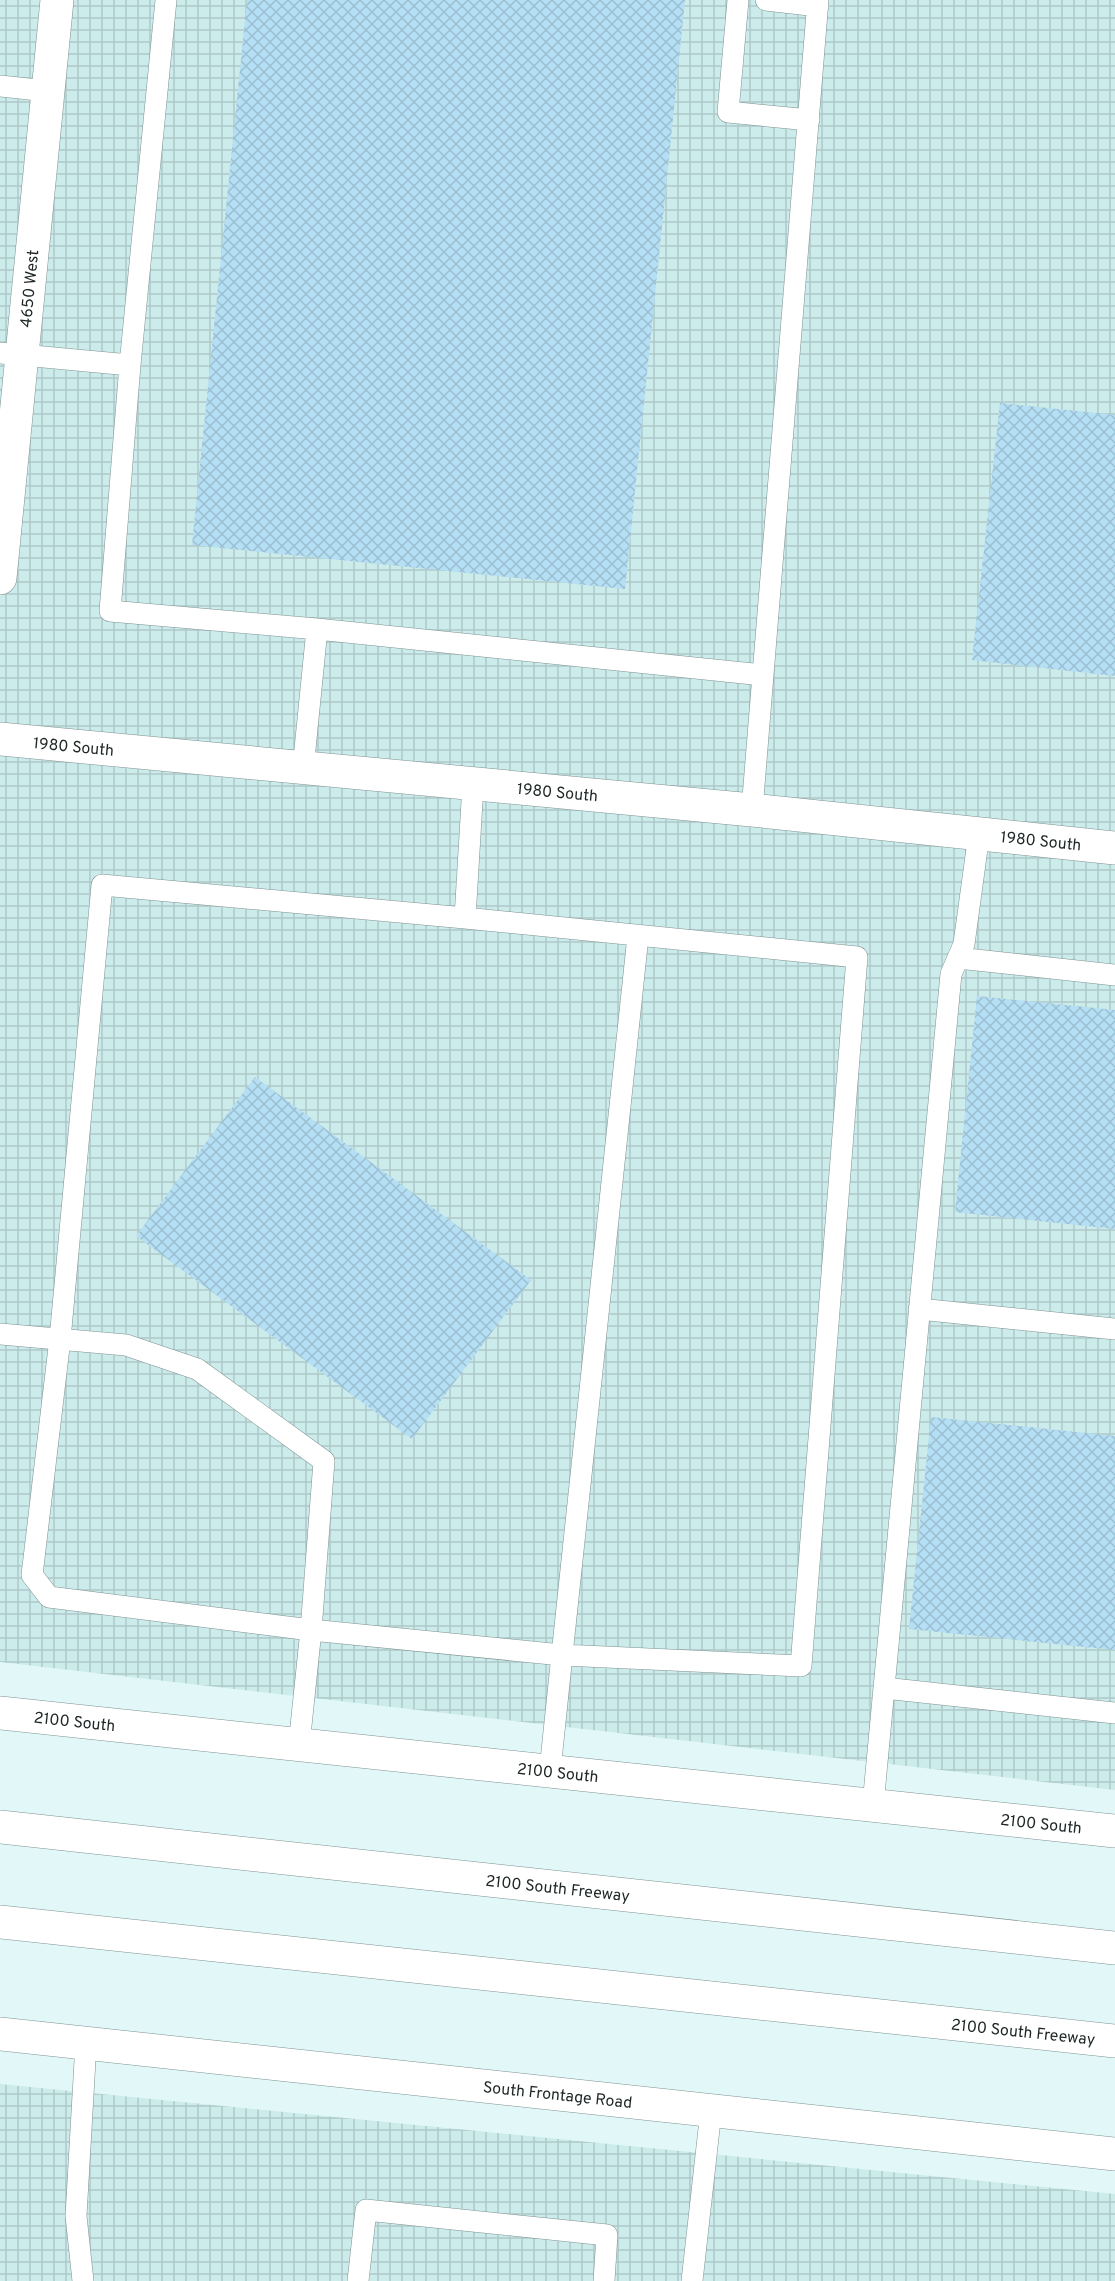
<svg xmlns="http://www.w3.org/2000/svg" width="1115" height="2281" font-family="Overpass,sans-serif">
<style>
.industrial{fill:url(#industrial-grid)}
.building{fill:url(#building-cross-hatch)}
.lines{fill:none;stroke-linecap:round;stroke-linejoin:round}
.service-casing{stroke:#7f9292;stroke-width:22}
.minor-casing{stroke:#7f9292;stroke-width:34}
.tertiary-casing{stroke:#7f9292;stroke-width:34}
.motorway-casing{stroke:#7f9292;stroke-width:34}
.service{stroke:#fff;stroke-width:21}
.minor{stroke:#fff;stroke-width:33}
.tertiary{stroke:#fff;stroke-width:33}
.motorway{stroke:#fff;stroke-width:33}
.labels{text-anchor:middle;stroke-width:4.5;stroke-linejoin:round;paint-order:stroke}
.street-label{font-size:16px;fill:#1e2626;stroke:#e2f8f8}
</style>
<defs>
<pattern id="industrial-grid" width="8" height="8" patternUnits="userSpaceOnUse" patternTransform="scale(1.5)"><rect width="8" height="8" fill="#ccebeb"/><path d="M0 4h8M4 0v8" fill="none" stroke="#afc9c9"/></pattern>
<pattern id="building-cross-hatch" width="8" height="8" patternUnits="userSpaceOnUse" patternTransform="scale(1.5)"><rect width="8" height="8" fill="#b5dff4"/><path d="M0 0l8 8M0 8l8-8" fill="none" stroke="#9bbfd1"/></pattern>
</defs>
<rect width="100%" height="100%" fill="#e2f8f8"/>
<path class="industrial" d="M0,0h1115v1790l-1115,-128z
M0,2084l1115,110v87h-1115z"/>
<path class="building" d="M247,0h438l-60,589 -433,-44z
M1000,403l115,12v261l-143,-16z
M977,996l138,14v219l-160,-17z
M255,1077l276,203 -119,159 -276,-203z
M931,1417l184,19v214l-206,-21z"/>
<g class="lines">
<g class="service-casing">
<path id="service" d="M166,0l-36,365 -20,246 207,18 446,46
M738,0l-10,112 81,8
M766,0l52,6
M0,86l47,5
M0,353l130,12
M303,769l14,-140
M473,785l-8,133 -363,-33 -42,454 -28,236 17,22 262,33 251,25 -12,115
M752,810l66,-810
M465,918l392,39 -56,709 -239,-11 76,-719
M958,958l157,17
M919,1309l196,20
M0,1334l126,11 71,24 127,92 -13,169 -12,115
M884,1688l231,25
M873,1805l78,-831 13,-30 15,-110
M83,2281l-7,-65 10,-173
M358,2281l8,-71 241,25 -3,46
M692,2281l19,-170"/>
</g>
<g class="minor-casing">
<g id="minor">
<path id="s1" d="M0,578l57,-578"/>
<path id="s2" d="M0,739l752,71 363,38"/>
</g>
</g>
<g class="tertiary-casing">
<g id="tertiary">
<path id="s3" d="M0,1713l1115,118"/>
<path id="s4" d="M0,2034l1115,120"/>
</g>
</g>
<g class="motorway-casing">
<g id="motorway">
<path id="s5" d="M0,1827l1115,121"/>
<path id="s6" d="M0,1922l1115,119"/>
</g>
</g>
<use href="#service" class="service"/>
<use href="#minor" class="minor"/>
<use href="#tertiary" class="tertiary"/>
<use href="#motorway" class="motorway"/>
</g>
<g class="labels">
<g class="street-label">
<text dy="6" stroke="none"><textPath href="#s1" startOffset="291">4650 West</textPath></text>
<text dy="6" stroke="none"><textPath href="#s2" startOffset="74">1980 South</textPath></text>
<text dy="6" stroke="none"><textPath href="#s2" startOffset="560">1980 South</textPath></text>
<text dy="6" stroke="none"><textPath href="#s2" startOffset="1046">1980 South</textPath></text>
<text dy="6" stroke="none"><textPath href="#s3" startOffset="75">2100 South</textPath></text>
<text dy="6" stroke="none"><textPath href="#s3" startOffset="561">2100 South</textPath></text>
<text dy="6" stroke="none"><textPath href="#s3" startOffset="1047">2100 South</textPath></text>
<text dy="6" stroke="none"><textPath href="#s5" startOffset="561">2100 South Freeway</textPath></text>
<text dy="6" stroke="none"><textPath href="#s6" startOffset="1029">2100 South Freeway</textPath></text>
<text dy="6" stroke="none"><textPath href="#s4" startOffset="561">South Frontage Road</textPath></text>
</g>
</g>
</svg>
